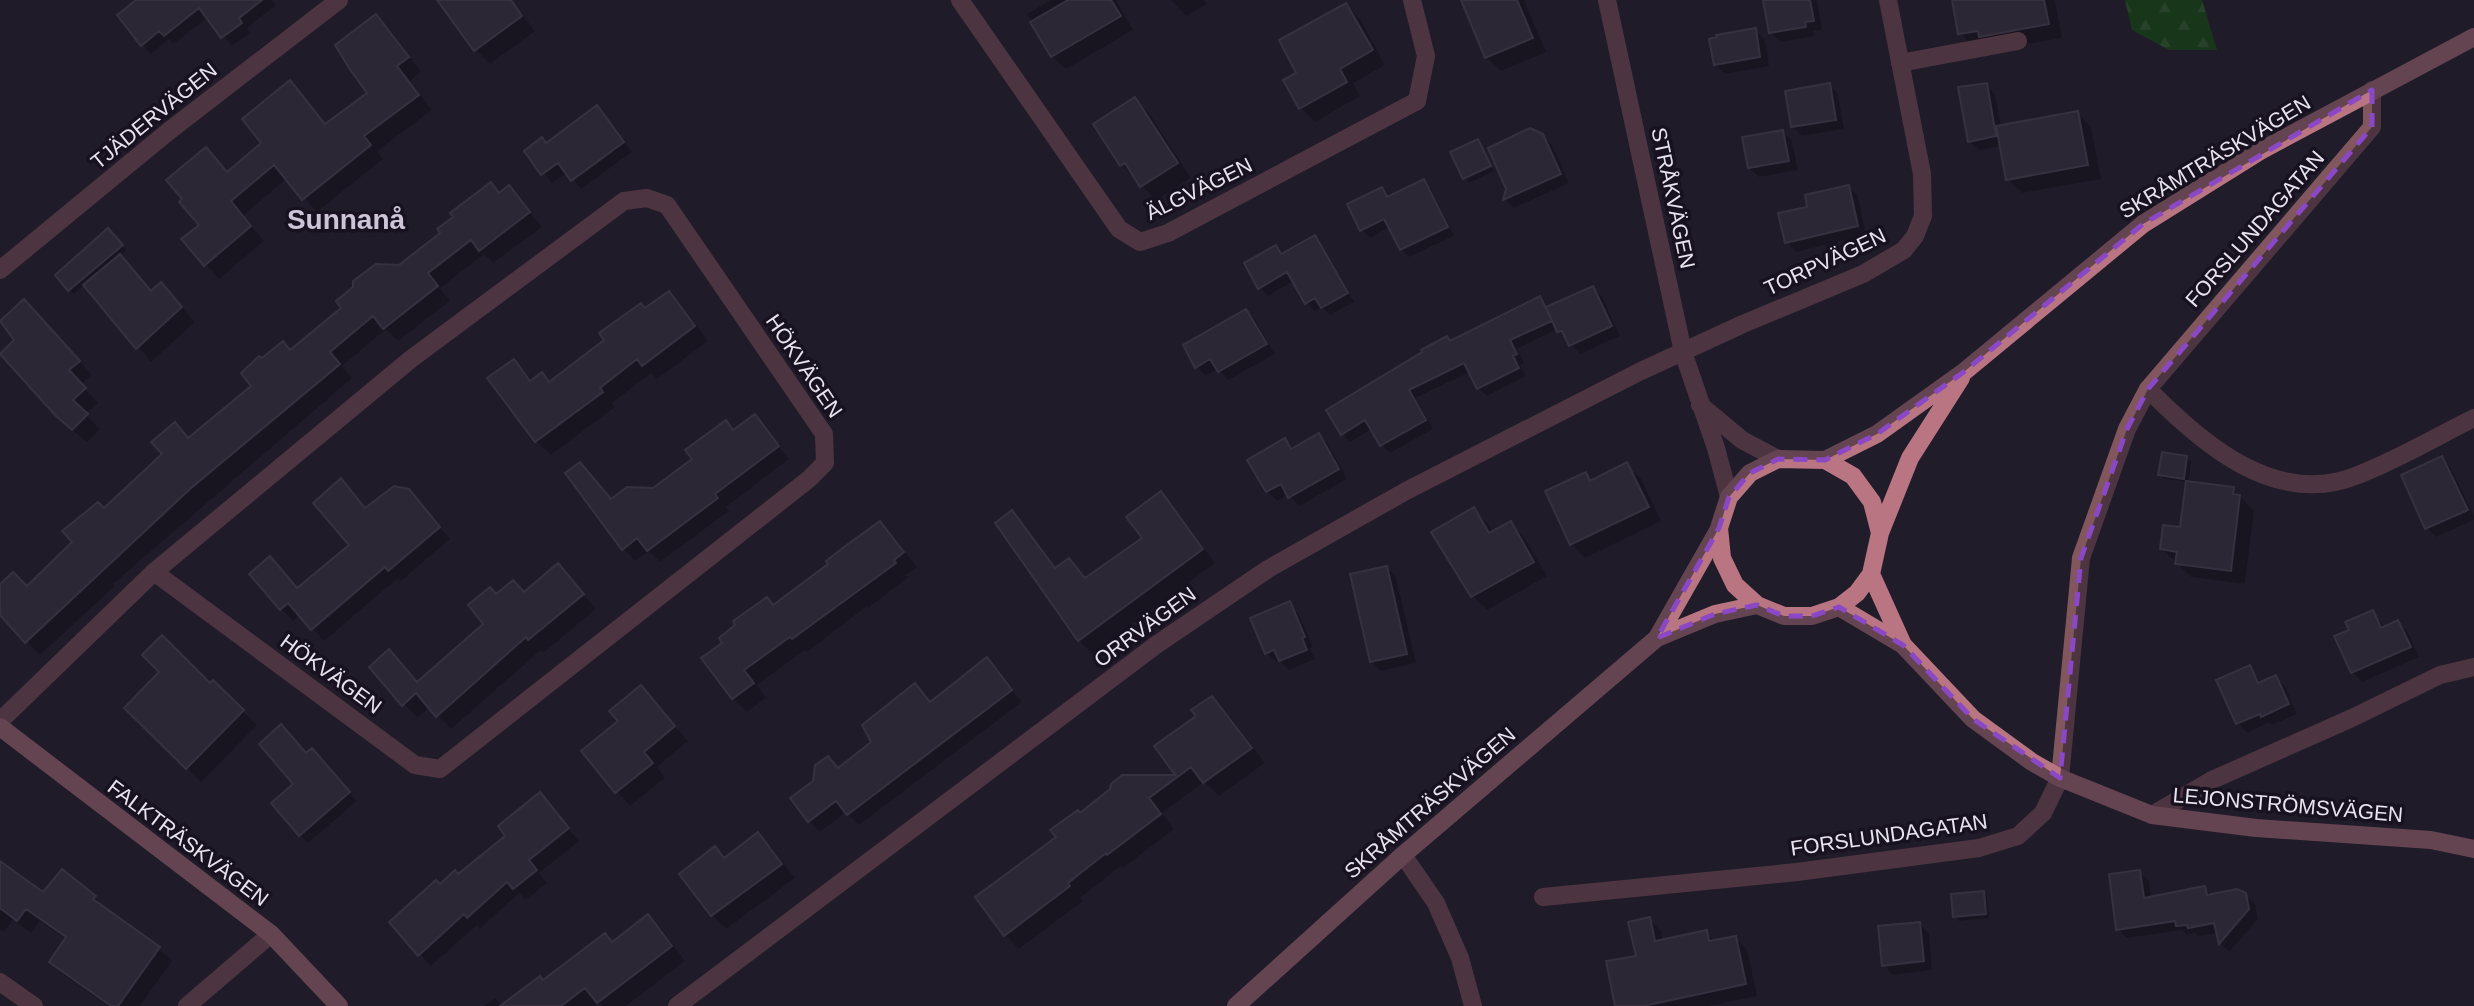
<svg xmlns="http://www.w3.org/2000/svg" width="2474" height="1006" font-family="Arial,sans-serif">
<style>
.forest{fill:url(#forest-firs)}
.shadow{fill:#0007}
.building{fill:#3b3544;stroke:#504a5a;stroke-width:2}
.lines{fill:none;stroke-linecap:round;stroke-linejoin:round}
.lane{stroke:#81565d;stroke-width:18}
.street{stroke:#81565d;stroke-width:18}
.secondary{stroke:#b97581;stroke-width:18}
.marked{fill:none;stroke:#8b48c6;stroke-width:5;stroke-dasharray:14 9;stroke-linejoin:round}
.labels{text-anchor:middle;stroke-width:7;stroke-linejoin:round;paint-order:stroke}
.street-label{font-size:21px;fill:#e8e4ee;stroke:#181220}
.district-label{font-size:28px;font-weight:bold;fill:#ccc5d8;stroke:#181220}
</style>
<defs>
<pattern id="forest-firs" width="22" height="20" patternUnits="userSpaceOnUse" patternTransform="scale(1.75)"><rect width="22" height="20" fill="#0f5707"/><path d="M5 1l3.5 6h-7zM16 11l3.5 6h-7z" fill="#326f2b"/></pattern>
</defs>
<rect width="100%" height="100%" fill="#211c29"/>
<path class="forest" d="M2125,0h77l15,50h-48l-37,-20z"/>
<path class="shadow" d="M139,0h133l4,5 -29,23 3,5 -18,13 -24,-29 -34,27 -5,-5 -18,15 -9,-10z
M444,0h67l24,31 -45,33 -14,-14 -35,-48z
M1051,0h65l17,30 -67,39 -14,-13 -25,-42z
M1171,0h33l3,4 -21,12z
M1463,0h61l22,52 -45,19 -15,-14z
M1765,0h52l5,30 -9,1 1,5 -33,6 -10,-9z
M1954,0h101l7,38 -67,12 -21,-2 -14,-15z
M1346,5l14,14 25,46 -32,18 7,13 -45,26 -14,-14 -2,-35z
M376,16l14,14 31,42 -11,9 22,29 -55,41 6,8 -66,53 -30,-34 -44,38 21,25 -45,38 -35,-39 17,-14 27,-53 36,-30 26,-60 36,42 44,-32z
M1755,30l10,10 4,26 -44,8 -10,-10z
M1829,85l9,9 6,35 -42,7 -9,-9z
M1986,85l9,9 6,32 76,-13 14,14 10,52 -79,14 -14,-14 -6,-33 -23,4 -10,-9z
M1135,99l14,14 42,65 -35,22 -34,-35z
M596,107l36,45 -51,37 -14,-16 -15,10 -26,-32 21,-7z
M1783,132l9,9 6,29 -39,7 -10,-9z
M1542,135l10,10 17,38 -55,25 -9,-9z
M1477,141l17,30 -25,12 -17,-30z
M1423,181l8,8 23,47 -45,21 -8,-8 -11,-22 -20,11 -8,-8 19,-41 9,9z
M509,187l33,40 -49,36 -9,-9 -44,34 10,13 -52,40 -12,-12 -44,37 10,12 -239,206 2,2 -75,69 -40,-42v-27l27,2 77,-78 149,-124 9,-26 29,-8 109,-85z
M1849,187l9,9 8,39 -70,17 -9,-10 22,-34z
M108,230l18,20 -7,6 33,36 23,7 20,23 -44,40 -66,-78 -11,10 -17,-18z
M1314,238l8,8 32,56 -24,13 -8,-8 -7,4 -8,-8 -13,-22 -26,15 -9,-9 16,-39 8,7z
M1593,288l9,9 18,39 -40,18 -22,-25 -41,20 7,14 -4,2 6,11 -39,20 -9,-8 -8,-16 -55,26 18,31 -43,24 -8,-8 -10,-16 -22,13 -8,-8 109,-92 88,-44 9,10z
M668,293l14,14 26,34 -51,38 -6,-6 -39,30 3,4 -64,48 -15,-14 -22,-80 19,20 9,-7 8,9z
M1246,311l9,9 20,34 -47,26 -10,-11 -12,7 -9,-9z
M38,315l54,60 -11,9 17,19 -13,11 15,15 -13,13 -16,-13z
M754,416l35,43 -63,48 3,4 -69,51 -11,-11 -14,10 -11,-12 -57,-76 45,28 41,-11 41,-31 32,-37 9,9z
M1319,435l9,9 19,35 -48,27 -11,-12 -11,7 -10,-10 18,-50 8,8z
M2187,458l4,4 -3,21 45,6 21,22 -9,73 -54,-7 -29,-28 19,-20 7,-47 -24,-3 -4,-5z
M2441,458l10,10 23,48v4l-38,17 -9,-9z
M1627,465l14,14 20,42 -76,37 -14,-14 14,-70 7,7z
M341,480l26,29 41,-19 42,49 -49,42 -3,-3 -74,63 -24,-26 -7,6 -12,-12 17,-19 53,-45z
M1161,494l13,13 41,56 -123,91 -13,-14 -67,-127 13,13 32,43 12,-9 18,19 58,-41z
M1474,509l14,15 5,9 17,-10 14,14 23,39 -60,34 -14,-14 -39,-64z
M880,523l14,14 23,30 -11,8 3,2 -41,31 -1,-2 -60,46 -2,-2 -48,35 9,13 -19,14 -14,-14 -29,-40 126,-94z
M558,566l38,43 -53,44 -2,-3 -90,79 -21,-22 -12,11 -14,-14 14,-21 68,-59 11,-28 28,-2z
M1387,568l9,9 20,86 -35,8 -10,-10z
M1289,603l9,10 15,34 -3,1 5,11 -26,11 -9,-9 -4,1 -9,-9z
M2373,612l12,16 13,-6 9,9 12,26 -57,25 -10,-10 -1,-41z
M987,660l35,42 -163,123 -13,-13 -26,20 -11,-11 5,-39 14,-24 11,11 35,-27 41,-57 16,18z
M2249,667l13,16 13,-6 10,9 12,28 -25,11 -3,-3 -22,11 -9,-10z
M213,682l44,43 -56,57 -75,-74 84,-23z
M641,688l47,53 -31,26 8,11 -35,28 -47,-54 37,-31z
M1212,698l14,14 39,51 -46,33 -15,-14 -42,31 12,16 -51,39 -2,-2 -41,32 3,3 -64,48 -14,-14 53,-98 23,-22 31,-25 11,-13h56l-22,-30 41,-30z
M307,755l14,4 36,42 -49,42 -8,-8 -4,-50z
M540,794l39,47 -40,32 8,10 -21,17 -7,-7 -39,36 -3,-4 -46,41 -11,-12 20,-68 18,-10 50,-40z
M758,834l14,14 23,30 -69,51 -14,-14 3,-66 10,10z
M0,863l43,32 19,-23 33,25 12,14 52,37 13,13 -32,45h-32l-44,-31 -13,-13 16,-22 -27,-19 -9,12 -18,-13 -9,12 -4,-3z
M2139,872l10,9 2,17 54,-10 7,7h33l10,9 3,15 -29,33 -9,-9 -2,-10 -20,3 -3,-3 -8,2 -5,-5 -55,8 -9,-9z
M1983,893l4,4 2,21 -30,3 -4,-5z
M648,916l14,14 23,31 -59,45h-24l-4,-3 -4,3h-110l11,-8 8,8 110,-63z
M1649,919l12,12 2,10 43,-9 9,10 20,-4 12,11 10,47 -48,10h-93l22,-49z
M1920,924l9,10 3,36 -39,5 -9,-10z"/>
<path class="building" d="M136,0h126l-23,18 3,5 -21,15 -22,-30 -35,28 -5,-5 -18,15 -24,-31z
M437,0h74l11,16 -48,35z
M1068,0h43l10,16 -70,41 -21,-35z
M1461,0h56l16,38 -48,20z
M1763,0h47l4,21 -9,1 1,5 -37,6z
M1952,0h92l5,24 -70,13 -1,-6 -20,3z
M1346,3l27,47 -33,19 7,13 -48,27 -16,-29 13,-7 -17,-33z
M376,14l33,43 -12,9 22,29 -55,41 7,9 -69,55 -28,-35 -43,36 20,25 -47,40 -23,-27 18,-14 -20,-23 3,-3 -16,-19 40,-33 21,25 34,-29 -19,-24 48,-39 35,44 42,-31 -18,-25 -14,-23z
M1756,28l4,29 -46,8 -5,-26 8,-2 -1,-2z
M1830,83l6,37 -45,7 -6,-36z
M1987,83l9,53 -28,6 -10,-55z
M1135,97l43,66 -38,24 -15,-24 -5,3 -27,-42z
M597,105l27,37 -53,39 -13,-18 -17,12 -17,-24 18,-14 4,6z
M2078,111l10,54 -82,15 -10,-54z
M1530,128l13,6 18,40 -58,26 3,-11 -18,-41z
M1783,130l6,31 -41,7 -6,-31z
M1478,139l13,27 -28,13 -13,-27z
M1424,179l24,48 -48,23 -16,-31 -24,12 -13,-27 35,-17 5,10z
M491,182l8,11 10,-8 21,27 -51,39 -8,-11 -43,33 10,13 -55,43 -10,-13 -43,36 10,12 -150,125 -165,154 -25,-28v-31l13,-12 14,14 45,-44 -10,-11 36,-29 6,6 58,-54 -11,-12 24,-20 13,16 63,-52 -10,-13 18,-17 3,2 21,-17 7,9 51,-42 -5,-7 17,-14v-6l23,-17 23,1 41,-32 -3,-4 16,-12 -3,-4z
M1849,185l9,41 -73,17 -7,-30 29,-6 -2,-12z
M108,228l15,17 -55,46 -13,-16z
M1315,235l33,58 -27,15 -6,-10 -10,6 -18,-32 -29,17 -14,-26 32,-18 5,9z
M120,254l31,37 10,-9 21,25 -46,42 -53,-64z
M1593,286l19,40 -43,20 -7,-15 -5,1 -11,-25z
M669,291l26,35 -53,40 -5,-7 -37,29 3,4 -68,50 -48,-64 27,-19 16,22 12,-9 7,10 55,-42 -5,-7 42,-30 4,5z
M1540,296l12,25 -42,19 7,14 -4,2 6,12 -42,21 -13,-26 -55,27 17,30 -46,26 -15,-26 -24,15 -15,-25 96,-58 -1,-2 26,-14 3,5z
M24,299l56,62 -11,9 17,18 -13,12 15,14 -16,16 -17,-15 -55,-61 14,-14 -14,-19z
M1246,309l21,35 -49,28 -8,-13 -15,9 -12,-23z
M755,414l24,32 -64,48 3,4 -71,53 -10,-13 -15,12 -57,-77 15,-11 31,37 16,-12 26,1 39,-29 -7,-9 41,-30 7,10z
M1319,433l20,36 -51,29 -7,-14 -15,8 -19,-32 38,-22 6,11z
M2162,452l25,4 -3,23 -26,-4z
M2442,456l26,54 -43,19 -24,-54z
M1627,462l22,45 -79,38 -25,-54 41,-19 4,9z
M341,478l24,30 29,-22 15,3 31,38 -52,44 -3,-4 -74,63 -23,-27 -8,7 -31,-36 21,-18 27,32 52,-43 -36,-42z
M2186,481l48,6 -1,7 7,1 -9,76 -56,-7 2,-12 -17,-3 3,-24 17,2z
M1161,491l42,58 -125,92 -83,-118 17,-13 43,58 14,-10 16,20 57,-40 -16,-21z
M1474,507l15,26 22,-12 23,41 -63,35 -40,-65z
M880,521l24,31 -10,8 2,3 -104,76 -2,-2 -46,33 10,13 -22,16 -31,-41 21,-15 -3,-5 16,-13 -2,-4 34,-24 6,8 55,-41 -2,-3 18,-14z
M558,563l26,31 -56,46 -2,-3 -90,80 -20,-24 -14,13 -33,-39 20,-18 28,33 66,-58 -15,-19 22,-18 6,7 17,-14 11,12z
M1387,566l20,88 -37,8 -20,-88z
M1290,601l15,36 -3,1 5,12 -28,11 -5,-11 -9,4 -15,-36z
M2373,610l8,18 17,-8 13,27 -60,26 -17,-37 15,-6 -4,-8z
M162,635l48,48 3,-3 31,30 -58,59 -62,-61 35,-36 -17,-17z
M987,657l25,33 -165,125 -11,-14 -28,21 -18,-24 23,-17 2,-16 13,-9 10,12 33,-26 -9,-17 53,-42 15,19z
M2250,665l8,18 18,-8 13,29 -28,13 -1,-3 -24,10 -20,-44z
M641,685l34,41 -31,26 9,11 -38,30 -34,-42 37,-30 -9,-10z
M1212,696l40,52 -49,35 -12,-16 -42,31 12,16 -54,41 -1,-2 -38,30 2,3 -66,50 -29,-39 81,-60 -6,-7 28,-20 2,3 30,-24 1,-5 11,-9h53l-21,-29 42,-30 -5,-6z
M281,724l25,29 6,-5 38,44 -51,44 -28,-33 22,-19 -34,-40z
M540,792l29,36 -40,32 8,10 -24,19 -6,-7 -40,36 -3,-4 -46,42 -29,-34 47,-42 4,4 15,-14 3,4 47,-38 -7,-10z
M758,832l24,32 -71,52 -32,-42 36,-28 9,12z
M0,861l43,31 19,-23 34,27 -3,3 67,48 -42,59h-7l-62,-44 17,-25 -40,-28 -9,12 -17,-13z
M2140,870l4,28 61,-12 2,9 30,-6 9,4 3,16 -30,35 -5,-21 -26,5 -1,-3 -11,1 -1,-5 -59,9 -7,-56z
M1984,891l2,23 -33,3 -2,-23z
M648,914l24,32 -75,57 -12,-15 -24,18h-61l40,-30 3,4 62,-47 7,9z
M1650,917l5,24 52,-11 2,11 27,-5 10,48 -102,22h-29l-9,-45 30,-5 -8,-34z
M1920,922l4,39 -42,5 -4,-40z"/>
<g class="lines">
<path class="lane" d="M1900,63l118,-22
M2148,389c53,54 128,120 210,86 39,-15 78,-38 116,-57
M2152,815l60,-35 140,-62 88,-43 34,-8"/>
<path class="street" d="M960,0l159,229 21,13 28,-9 249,-132 9,-45 -14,-56
M1607,0l76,352 33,96 13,49
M0,270l169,-139 170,-131
M1700,405l42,35 36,19
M0,721l154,-149 257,-213 213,-158 23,-3 20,7 157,229 1,29 -16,16 -369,290 -25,-4 -261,-193
M1403,855l33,48 24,55 13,48
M1543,897l254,-25 182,-24 39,-12 25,-23 17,-35 21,-220 46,-129 21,-40 224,-262v-37
M0,982l34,24
M187,1006l84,-72
M677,1006l479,-361 112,-76 138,-78 235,-120 102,-47 120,-50 41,-24 11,-14 8,-20 -1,-42 -34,-174"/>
<path class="secondary" d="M1825,460l28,16 19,26 8,31 -9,41 -14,19 -18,14 -27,9h-28l-27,-11 -22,-20 -13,-27 -3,-30 10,-31 21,-24 28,-14 47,1 52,-26 88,-63 178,-147 117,-73 214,-114
M1880,533l30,-75 51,-80
M1871,574l32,71
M1839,607l64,38 70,74 59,43 28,16 92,37 104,13 175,12 43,9
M1657,638l62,-109
M0,727l271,207 68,72
M1236,1006l167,-151 254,-217 58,-24 42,-9"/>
</g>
<path d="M0 0H2474V1006H0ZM2372,90v37l-224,262 -21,40 -46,129 -21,220 -87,-59 -70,-74 -64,-38 -27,9h-28l-27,-11 -42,9 -58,24 62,-110 10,-31 21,-24 28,-14 47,1 52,-26 88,-63 178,-147z" fill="#211c29" fill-opacity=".55" fill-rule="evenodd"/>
<path class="marked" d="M2372,90v37l-224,262 -21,40 -46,129 -21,220 -87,-59 -70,-74 -64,-38 -27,9h-28l-27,-11 -42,9 -58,24 62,-110 10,-31 21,-24 28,-14 47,1 52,-26 88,-63 178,-147z"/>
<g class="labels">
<g class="street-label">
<text transform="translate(154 116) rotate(-39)" y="7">TJÄDERVÄGEN</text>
<text transform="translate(2215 157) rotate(-31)" y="7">SKRÅMTRÄSKVÄGEN</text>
<text transform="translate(1199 189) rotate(-26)" y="7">ÄLGVÄGEN</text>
<text transform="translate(1673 198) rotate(78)" y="7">STRÅKVÄGEN</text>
<text transform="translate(2255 229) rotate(-49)" y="7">FORSLUNDAGATAN</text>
<text transform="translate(1825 262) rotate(-25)" y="7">TORPVÄGEN</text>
<text transform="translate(804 366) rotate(56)" y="7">HÖKVÄGEN</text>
<text transform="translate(1145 627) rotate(-36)" y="7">ORRVÄGEN</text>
<text transform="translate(331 674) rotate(36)" y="7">HÖKVÄGEN</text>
<text transform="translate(1430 803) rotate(-41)" y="7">SKRÅMTRÄSKVÄGEN</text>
<text transform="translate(2288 805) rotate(5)" y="7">LEJONSTRÖMSVÄGEN</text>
<text transform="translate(1889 835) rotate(-8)" y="7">FORSLUNDAGATAN</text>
<text transform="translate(188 843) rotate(37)" y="7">FALKTRÄSKVÄGEN</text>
</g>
<g class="district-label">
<text x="346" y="229">Sunnanå</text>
</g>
</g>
</svg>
